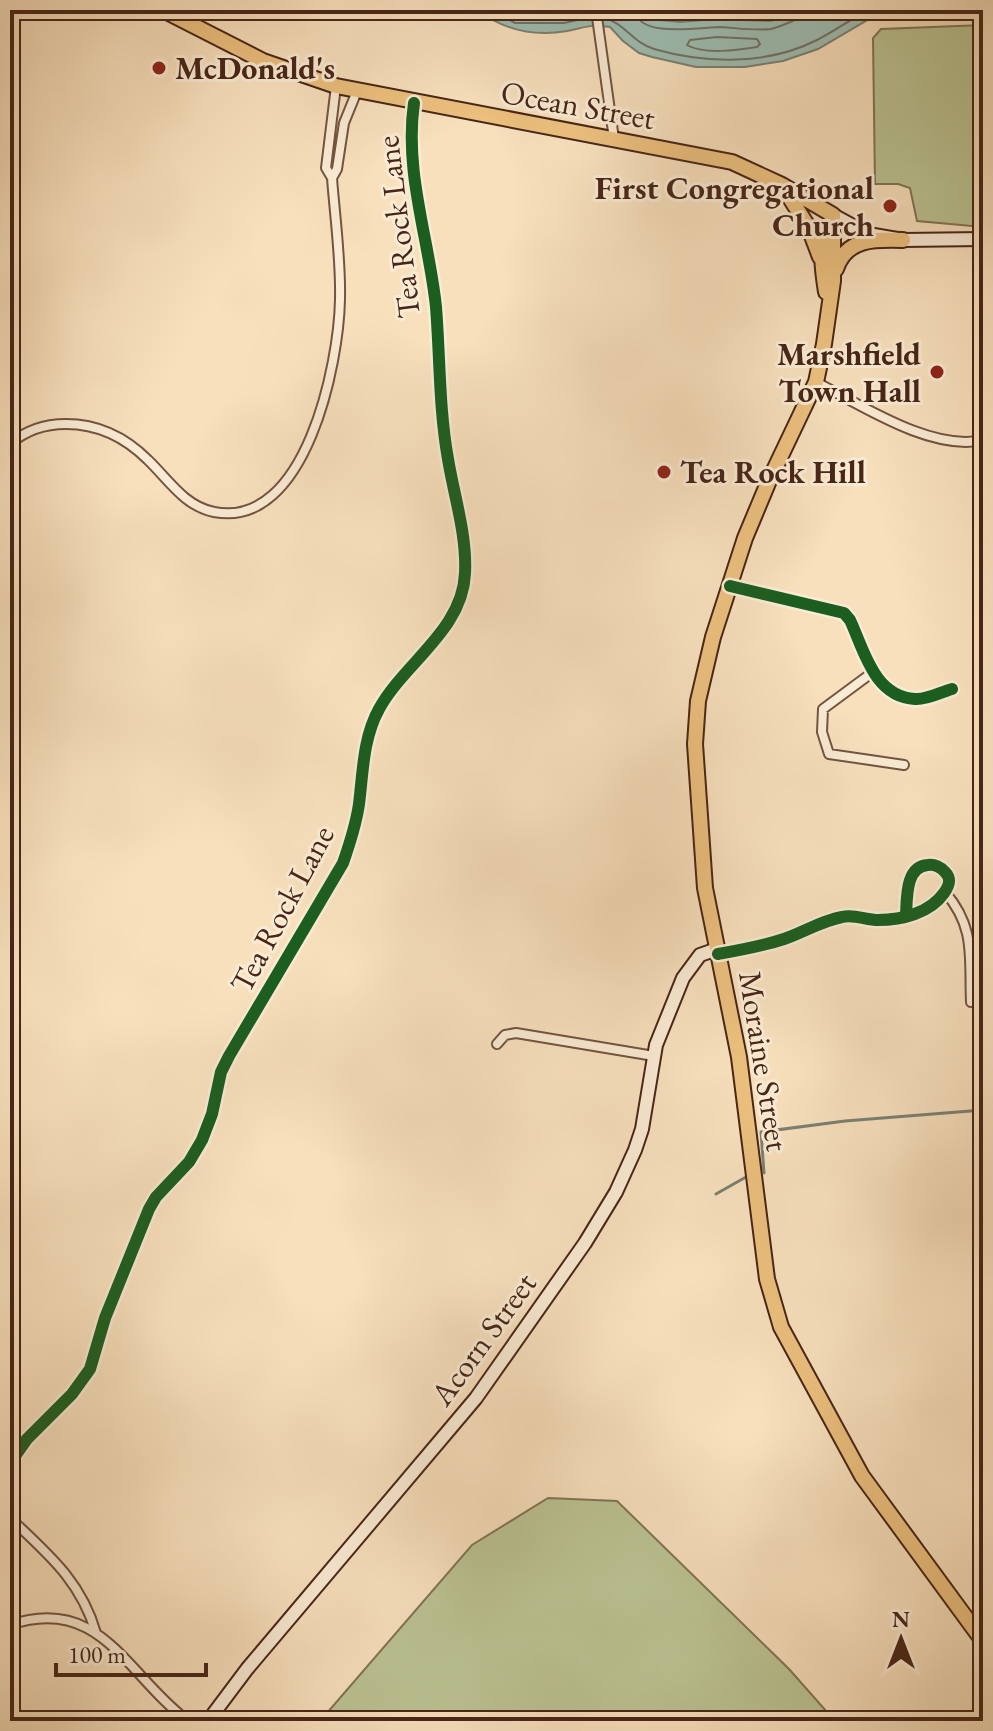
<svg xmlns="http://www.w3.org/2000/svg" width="993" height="1731" font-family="'EB Garamond',serif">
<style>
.green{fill:#bbc393;stroke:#817456;stroke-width:2}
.water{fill:#9dbdb2;stroke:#7b8074;stroke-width:2}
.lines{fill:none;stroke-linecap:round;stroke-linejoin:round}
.shore{stroke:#727165;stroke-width:2}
.stream{stroke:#7b8074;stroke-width:3}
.street-casing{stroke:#735441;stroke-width:12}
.secondary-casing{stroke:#472518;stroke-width:16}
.primary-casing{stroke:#472518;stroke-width:18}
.street{stroke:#faebd4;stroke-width:8}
.secondary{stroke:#faebd4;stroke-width:12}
.primary{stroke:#ecc07e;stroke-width:14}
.cycleway-casing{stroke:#faebd4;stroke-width:17}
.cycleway{stroke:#1b5e20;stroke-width:12}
.poi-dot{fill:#8f2418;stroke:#faebd4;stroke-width:3}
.labels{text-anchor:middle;stroke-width:6;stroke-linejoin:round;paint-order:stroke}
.poi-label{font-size:32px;font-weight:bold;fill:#472518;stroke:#faebd4;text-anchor:start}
.street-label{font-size:32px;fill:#472518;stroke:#faebd4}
</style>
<rect width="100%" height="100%" fill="#f8e0bd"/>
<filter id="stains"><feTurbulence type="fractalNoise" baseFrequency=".0025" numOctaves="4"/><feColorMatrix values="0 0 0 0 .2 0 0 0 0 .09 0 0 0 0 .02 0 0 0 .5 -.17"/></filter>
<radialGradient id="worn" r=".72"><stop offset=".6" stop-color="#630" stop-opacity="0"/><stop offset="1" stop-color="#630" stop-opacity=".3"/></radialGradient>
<path class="green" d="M627,10h170l-32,11 -105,-1z
M983,25v202l-66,-6 -7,-33 -12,-4h-23l-2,-146 8,-9z
M548,1498l69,3 172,168 46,52h-515l152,-176z"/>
<path class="water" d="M477,10h104l25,3 27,-3 27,10 20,2 36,-3 55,2 28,-11h99l-27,8 -53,31 -35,12 -38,6h-49l-44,-10 -13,-4 -16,-12 -13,-14c-22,-3 -22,0 -43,4 -33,6 -63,-1 -90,-21z"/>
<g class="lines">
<path class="shore" d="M491,10l24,13h49l27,-6
M635,10c3,29 66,17 86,17 16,1 34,4 50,2 8,-2 17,-6 24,-9l4,-10
M603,18c20,3 30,25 51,31 52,15 114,16 163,-9 18,-9 35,-22 53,-30
M717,37l40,2 3,5 -3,3c-19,3 -53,8 -70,-2l3,-5z"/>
<path class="stream" d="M764,1173l-3,-41 84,-11 138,-11
M716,1194l30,-17"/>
<g class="street-casing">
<path id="street" d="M596,10l18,129
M332,178l5,-9 7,-46 13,-32
M816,382c45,23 116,70 167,58
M10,444c16,-14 36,-20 56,-20 32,0 60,14 82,36 20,19 36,46 66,52 92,18 125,-149 126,-213 1,-40 -5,-81 -8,-121l-6,-10 10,-82
M730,586l114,27 6,7c14,30 24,77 65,79 12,1 26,-7 37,-10
M873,672l-50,37 -1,23 7,22 75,11
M945,892c31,36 24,65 26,110
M718,954c22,-4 45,-8 66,-15 20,-7 37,-18 58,-22 12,-3 24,3 36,3 24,0 52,-7 66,-27 5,-7 8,-14 1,-21 -4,-5 -11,-8 -17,-7 -23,1 -21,34 -22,51
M497,1044l8,-9 11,-2 138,23
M10,1463l17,-24 45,-45 18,-25 15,-51 44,-109 7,-12 33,-35 13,-22 10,-26 9,-42 8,-16 114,-193c7,-20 13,-38 16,-59 4,-32 4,-66 20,-95 25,-46 84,-79 86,-136 2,-38 -11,-77 -17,-114 -9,-50 -8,-102 -12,-152 -7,-68 -32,-135 -22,-204
M10,1518c38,36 71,63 86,115
M10,1625c91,-31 117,51 178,96"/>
</g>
<g class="secondary-casing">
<path id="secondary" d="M833,215l35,19 35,6 80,-1
M208,1721l39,-52 229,-271 109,-155 31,-51 19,-42 7,-21 14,-84 27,-67 17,-23 17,-6"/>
</g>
<g class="primary-casing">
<path id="primary" d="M163,10l100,51 73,25 396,76 50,23 51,30
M785,190l24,38 11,29
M833,215v66l-9,63 -8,38 -48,101 -23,55 -32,99 -15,64 -3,43 10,144 34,169 28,222 14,48 81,149 121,165
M836,269c10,-31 39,-30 67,-29
M826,292c-4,-25 -7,-45 4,-69"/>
</g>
<use href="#street" class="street"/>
<use href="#secondary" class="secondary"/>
<use href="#primary" class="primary"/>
<g class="cycleway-casing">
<path id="cycleway" d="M730,586l114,27 6,7c14,30 24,77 65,79 12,1 26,-7 37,-10
M718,954c22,-4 45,-8 66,-15 20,-7 37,-18 58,-22 12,-3 24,3 36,3 24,0 52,-7 66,-27 5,-7 8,-14 1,-21 -4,-5 -11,-8 -17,-7 -23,1 -21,34 -22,51
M10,1463l17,-24 45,-45 18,-25 15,-51 44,-109 7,-12 33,-35 13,-22 10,-26 9,-42 8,-16 114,-193c7,-20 13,-38 16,-59 4,-32 4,-66 20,-95 25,-46 84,-79 86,-136 2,-38 -11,-77 -17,-114 -9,-50 -8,-102 -12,-152 -7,-68 -32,-135 -22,-204"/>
</g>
<use href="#cycleway" class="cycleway"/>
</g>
<g class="poi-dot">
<circle cx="159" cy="68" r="8"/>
<circle cx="890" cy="206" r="8"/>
<circle cx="937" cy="372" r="8"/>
<circle cx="664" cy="472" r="8"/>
</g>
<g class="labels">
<g class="poi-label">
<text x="175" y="79">McDonald's</text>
<text x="874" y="199" text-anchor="end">First Congregational<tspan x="874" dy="37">Church</tspan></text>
<text x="921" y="365" text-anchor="end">Marshfield<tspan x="921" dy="37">Town Hall</tspan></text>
<text x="680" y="483">Tea Rock Hill</text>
</g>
<g class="street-label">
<text transform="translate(578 105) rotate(10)" y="11">Ocean Street</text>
<text transform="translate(398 227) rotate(-97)" y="11">Tea Rock Lane</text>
<text transform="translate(282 909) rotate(-62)" y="11">Tea Rock Lane</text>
<text transform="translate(764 1061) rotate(81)" y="11">Moraine Street</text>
<text transform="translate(483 1339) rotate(-54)" y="11">Acorn Street</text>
</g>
</g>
<rect width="993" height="1731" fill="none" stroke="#f8e0bd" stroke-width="40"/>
<rect x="12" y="12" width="969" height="1707" fill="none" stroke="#472518" stroke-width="4"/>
<rect x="20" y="20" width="953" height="1691" fill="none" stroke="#472518" stroke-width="2"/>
<g transform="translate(901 1639)" stroke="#faebd4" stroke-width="6" paint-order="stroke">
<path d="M0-6L14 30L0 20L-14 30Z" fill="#472518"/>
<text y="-12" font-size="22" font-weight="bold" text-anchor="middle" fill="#472518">N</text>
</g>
<path d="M56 1663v12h150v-12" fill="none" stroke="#472518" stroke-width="4"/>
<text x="68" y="1663" font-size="24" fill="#472518" stroke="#faebd4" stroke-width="6" paint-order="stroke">100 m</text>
<rect width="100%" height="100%" filter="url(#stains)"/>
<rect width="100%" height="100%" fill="url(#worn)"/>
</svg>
